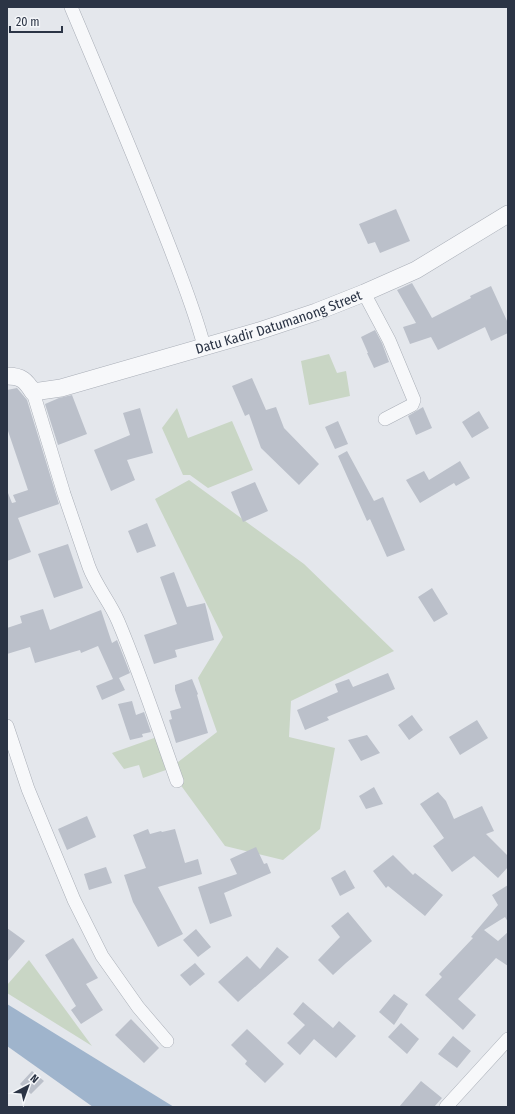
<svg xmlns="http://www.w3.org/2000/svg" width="515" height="1114" font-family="'Fira Sans Condensed',sans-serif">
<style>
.green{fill:#c9d6c5}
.water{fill:#9fb4cc}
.building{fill:#bbc0ca}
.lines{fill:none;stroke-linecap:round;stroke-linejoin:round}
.minor-casing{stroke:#a9aeb7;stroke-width:14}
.tertiary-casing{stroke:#a9aeb7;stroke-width:18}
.minor{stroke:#f7f8fa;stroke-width:13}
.tertiary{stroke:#f7f8fa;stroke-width:17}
.labels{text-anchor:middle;stroke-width:3;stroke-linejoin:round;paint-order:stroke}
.street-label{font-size:14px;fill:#2b3445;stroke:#f4f6f9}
</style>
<rect width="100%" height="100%" fill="#e4e7ec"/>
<path class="green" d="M329,354l8,19 9,-2 4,25 -41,9 -8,-44z
M177,408l11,30 44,-17 21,49 -45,18 -18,-13h-7l-21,-47z
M189,480l115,84 90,87 -103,50 -2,36 46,11 -15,81 -37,31 -58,-14 -56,-77 48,-37 -19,-54 25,-41 -68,-138z
M157,737l9,33 -23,8 -4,-13 -15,4 -12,-16z
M29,960l63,86 -85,-53v-8z"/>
<path class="water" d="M7,1004l167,103h-81l-86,-61z"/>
<path class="building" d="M396,209l14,32 -30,12 -5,-11 -7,2 -9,-20z
M412,283l20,35 39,-20 -1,-2 21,-10 17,37v10l-17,8 -6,-14 -47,23 -7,-13 -21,7 -7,-17 13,-4 -19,-33z
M375,330l7,13 7,19 -15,6 -7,-15h1l-7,-16z
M252,378l14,32 10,-3 8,21 35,36 -20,21 -38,-37 -12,-34 -4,2 -13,-30z
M17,388l10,12 32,104 -41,14 13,34 -24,9v-68h1l4,10 4,-1 -3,-7 15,-5 -21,-62v-38z
M72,395l15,39 -29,11 -13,-41 14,-6z
M423,407l9,21 -16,7 -8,-19z
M140,408l13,45 -26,7 8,20 -24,11 -17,-41 36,-15 -7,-22z
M479,411l10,17 -17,10 -10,-16z
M338,421l10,23 -13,5 -10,-22z
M347,451l27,50 9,-4 22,53 -18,7 -17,-38 -3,2 -29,-65z
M460,461l10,17 -14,8 -2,-3 -34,20 -14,-23 18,-9 5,9z
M255,482l13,29 -25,11 -12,-30z
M147,523l9,23 -19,7 -9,-22z
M68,544l15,44 -29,10 -16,-44z
M174,572l13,35 18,-4 9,37 -39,10 2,7 -23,7 -10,-29 33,-11 -17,-47z
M432,588l16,26 -14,8 -16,-25z
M43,609l7,21 51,-20 11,33 5,-3 13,33 -11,5 6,12 -23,10 -6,-14 17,-7 -15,-33 -17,7 -1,-3 -45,13 -5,-16 -23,7v-26l15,-5 -2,-7z
M388,673l7,16 -68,28 2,3 -24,10 -8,-20 41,-18 -3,-8 14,-5 4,8z
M192,679l6,15 -1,1 11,38 -32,10 -7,-23 3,-1 -2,-8 11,-3 -6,-18v-5z
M132,701l4,14 8,-3 7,20 -9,2 1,3 -13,3 -12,-36z
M412,715l11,15 -14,10 -11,-15z
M477,720l11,18 -28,17 -11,-18z
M367,735l13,18 -19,8 -13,-21z
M374,787l9,17 -17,5 -7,-13z
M438,792l8,9 8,18 28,-13 12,25 -8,3 22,22v11l-10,11 -24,-22 -22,16 -19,-26 11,-8 -24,-34z
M87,816l9,21 -29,13 -9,-21z
M148,829l2,5 11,-3 1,1 13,-3 10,34 13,-4 4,15 -44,13 25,47 -25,13 -25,-45 -9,-27 22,-7 -13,-33z
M256,847l8,17 3,-1 4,10 -47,20 8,23 -22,8 -12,-37 39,-13 -7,-15z
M393,855l20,20 2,-2 28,22 -18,21 -37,-30 -2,2 -13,-17z
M106,867l6,16 -23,7 -5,-16z
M345,870l10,18 -15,8 -9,-18z
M508,885v37l-3,-5 -21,13 14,11 10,-9v34l-12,-8 -38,41 18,16 -13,15 -38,-35 17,-18 -3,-3 34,-36 -2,-1 27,-32 -6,-10z
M348,912l24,29 -26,22 -13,12 -15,-15 22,-23 -9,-11z
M7,928l18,13 -18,21z
M196,929l15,18 -13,10 -15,-17z
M73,938l25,40 -12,6 17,26 -22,14 -10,-14 5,-4 -31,-51z
M277,947l12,10 -51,45 -20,-20 29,-26 13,13z
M195,963l10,11 -15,12 -10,-11z
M394,994l14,10 -14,21 -15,-13z
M303,1002l30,26 6,-7 17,15 -20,22 -22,-19 -14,16 -13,-12 18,-18 -12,-11z
M131,1019l28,29 -15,15 -29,-28z
M401,1023l18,16 -12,15 -19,-17z
M247,1029l37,35 -19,19 -20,-19 2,-3 -16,-16z
M453,1036l18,15 -14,17 -19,-14z
M32,1071l12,10 -13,13 -11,-10z
M421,1081l21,17 -8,9h-35z"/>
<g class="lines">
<g class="minor-casing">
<path id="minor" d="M71,7c32,76 64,151 94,228 14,36 29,73 39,111
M364,293l25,47 25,60 -2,5 -27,14
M33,392l31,102 25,73c7,19 21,35 29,54 22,52 40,107 59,160
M7,726l21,63 46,111 28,56 36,51 29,34
M446,1107l62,-68"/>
</g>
<g class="tertiary-casing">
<g id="tertiary">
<path id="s1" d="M7,376c15,0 19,5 26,16l28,-4 198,-57 57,-19 48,-19 52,-23 92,-56"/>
</g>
</g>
<use href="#minor" class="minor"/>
<use href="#tertiary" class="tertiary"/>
</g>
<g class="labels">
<g class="street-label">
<text dy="5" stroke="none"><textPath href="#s1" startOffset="288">Datu Kadir Datumanong Street</textPath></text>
</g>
</g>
<rect width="515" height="1114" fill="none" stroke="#2b3445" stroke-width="16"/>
<g transform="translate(28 1086) rotate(41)" stroke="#f4f6f9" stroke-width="3" paint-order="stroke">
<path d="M0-3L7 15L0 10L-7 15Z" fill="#2b3445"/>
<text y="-6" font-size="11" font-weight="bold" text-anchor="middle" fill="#2b3445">N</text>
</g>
<path d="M10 26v6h52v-6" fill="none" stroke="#2b3445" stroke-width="2"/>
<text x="16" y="26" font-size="12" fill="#2b3445" stroke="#f4f6f9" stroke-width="3" paint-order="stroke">20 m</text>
</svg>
